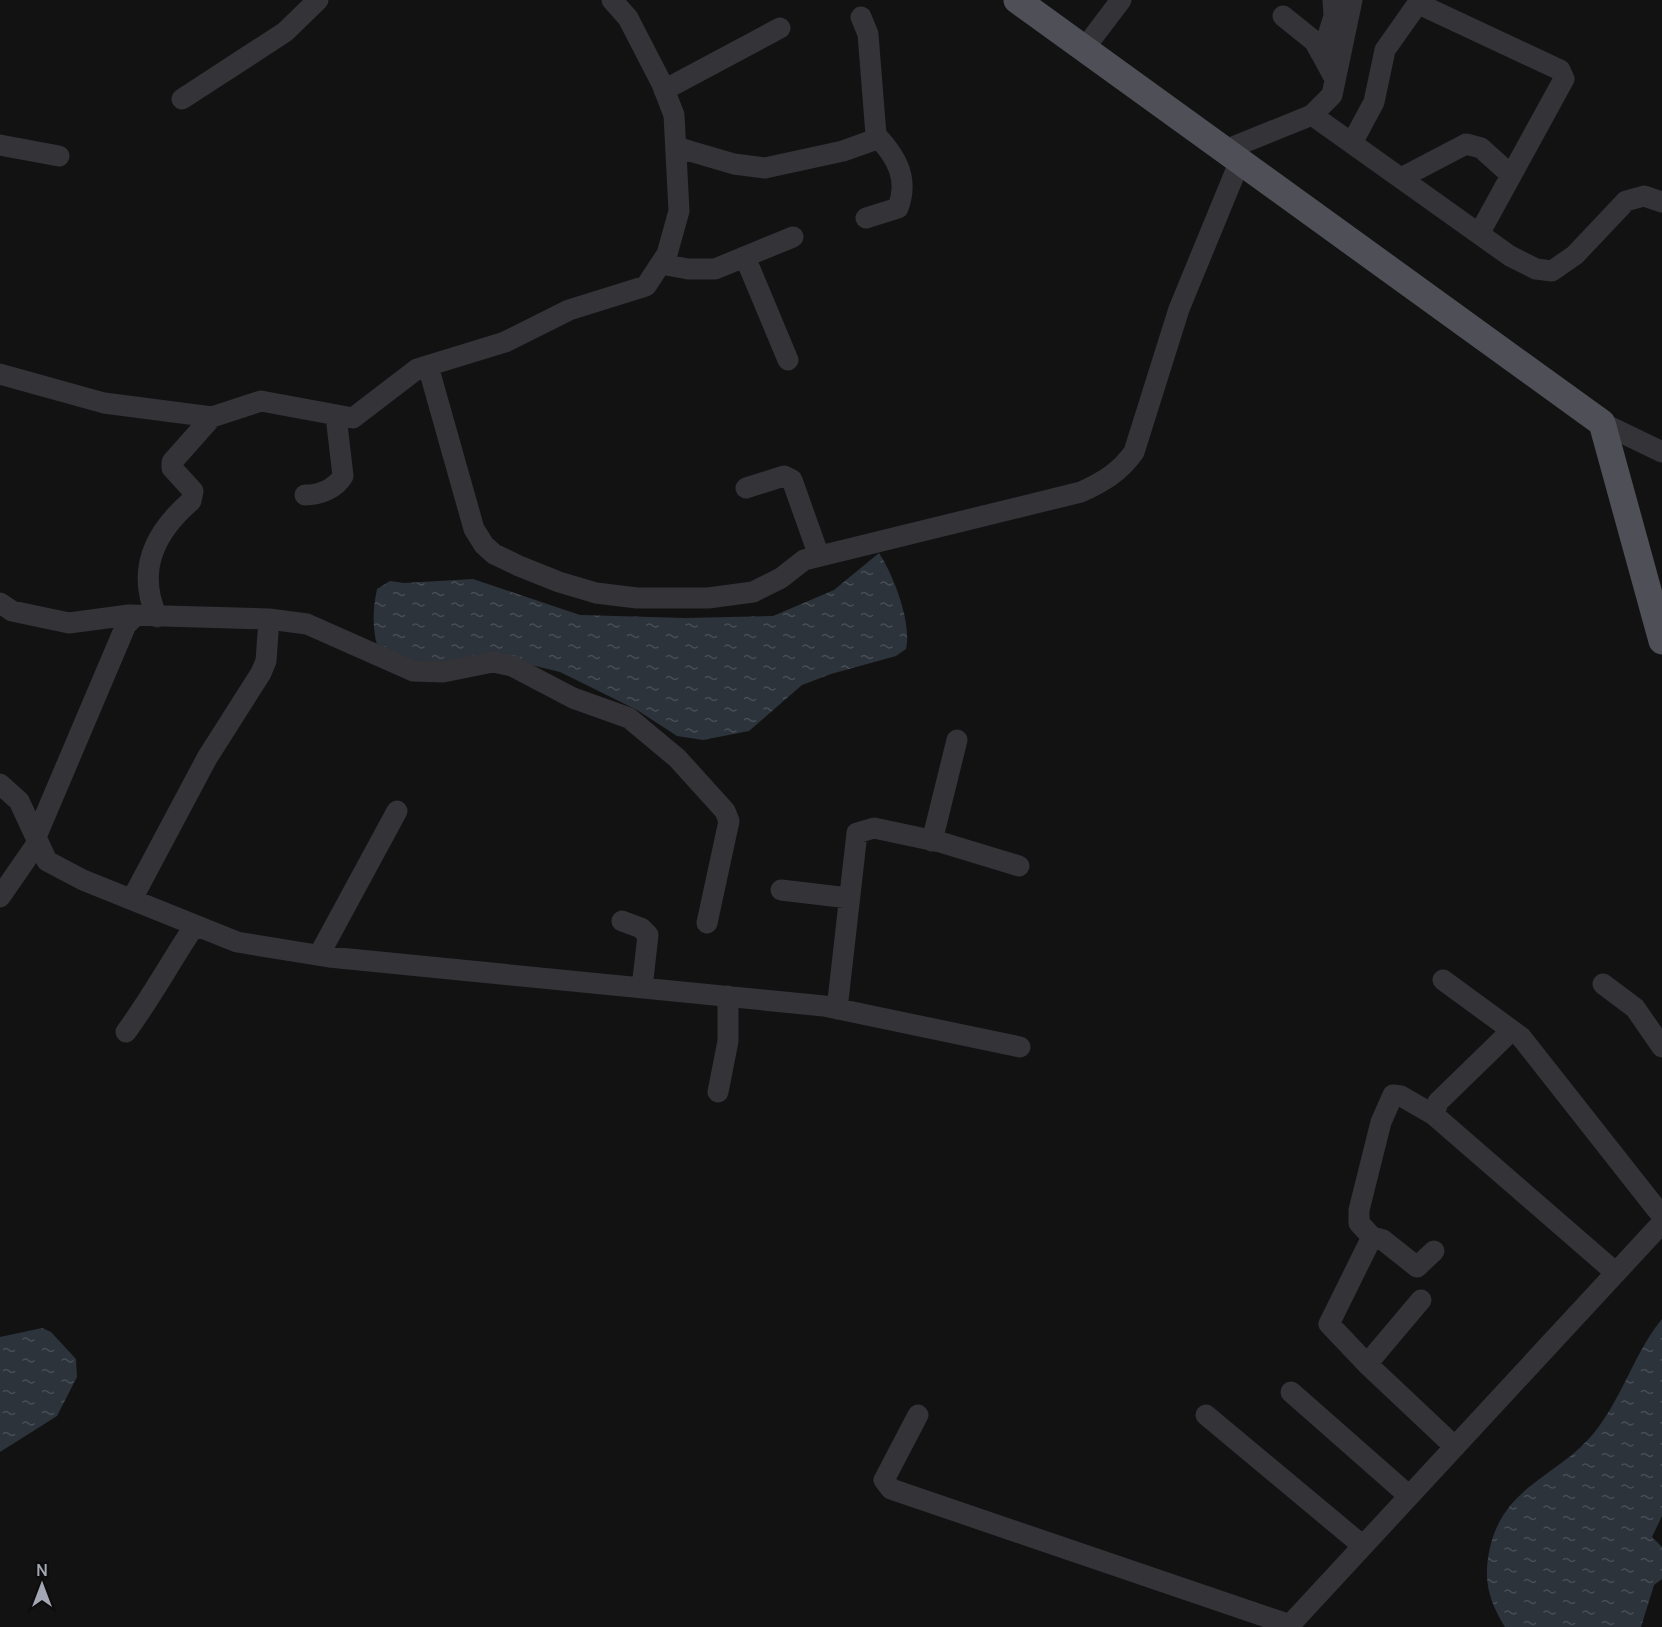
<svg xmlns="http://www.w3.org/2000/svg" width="1662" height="1627" font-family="Manrope,sans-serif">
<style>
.water{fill:url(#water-ripples)}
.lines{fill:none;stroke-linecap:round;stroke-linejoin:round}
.minor{stroke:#333338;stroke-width:21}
.major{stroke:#4f5057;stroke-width:27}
</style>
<defs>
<pattern id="water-ripples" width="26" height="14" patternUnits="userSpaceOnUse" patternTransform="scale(1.5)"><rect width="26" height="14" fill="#2c333b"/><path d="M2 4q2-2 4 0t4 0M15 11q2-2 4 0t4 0" fill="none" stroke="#484e55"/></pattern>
</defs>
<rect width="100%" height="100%" fill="#121213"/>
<path class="water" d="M879,553c15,23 33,70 27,96l-10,7 -65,18 -29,11 -53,46 -46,9 -26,-4 -40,-26 -77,-38 -61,-15 -67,11 -55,-23c-5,-19 -4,-37 0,-56l13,-8 14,2 69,-4 107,36 105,3 88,-2 61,-26z
M1662,1319v197l-10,21 10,10v32l-8,6 -13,42h-136c-14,-23 -21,-42 -17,-69 11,-74 71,-79 109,-129 26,-34 39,-79 65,-110z
M42,1328l9,4 25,27 1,18 -20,39 -57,36v-115z"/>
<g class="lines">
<path class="minor" d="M1333,0l1,16 -12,39 13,24
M1283,16l31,25 8,14
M1084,49l37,-49
M664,90l116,-62
M182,99l103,-67 33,-32
M1312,115l198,141 26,13 16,2 23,-16 51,-54 18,-5 18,6
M1352,143l22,-41 11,-52 31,-44 5,-1 139,65 4,9 -85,155
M0,145l59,11
M676,147l58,17 31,4 78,-17 28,-10 5,-6 -8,-101 -7,-17
M1223,151l89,-36 20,-20 20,-95
M1401,178l65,-34 15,4 30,27
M866,218l32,-10c11,-29 -1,-51 -22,-73
M745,257l43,103
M661,264l27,5h27l78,-32
M428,366l46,163 10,16 10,9 25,12 40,16 37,11 41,5h71l45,-6 28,-14 23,-18 277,-68c22,-10 39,-20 53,-40l45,-143 60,-146
M0,374l104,29 108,14 49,-16 92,17 64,-49 88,-27 64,-32 77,-24 21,-32 12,-43 -5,-96 -12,-31 -34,-66 -16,-18
M1602,423l60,29
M746,488l38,-12 8,4 27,76
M305,495c15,0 30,-6 38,-19l-7,-60
M0,603l12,8 57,12 60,-8 140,4 38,5 106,47 30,1 50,-10 19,4 61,32 56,20 48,40 48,53 4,10 -22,102
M157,617c-21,-47 -2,-85 34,-116l2,-10 -21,-23v-6l40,-45
M0,784l19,17 28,60 36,19 154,62 92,15 495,49 196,41
M36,837l90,-212 9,-9
M932,841l25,-101
M781,890l68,8
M0,897l38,-55
M132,899l75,-141 54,-85 5,-12 3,-42
M622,921l19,7 7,7 -6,53
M319,955l78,-144
M1443,980l78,57 141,179
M1603,984l32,24 27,39
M837,1009l20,-176 17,-5 66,14 79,24
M126,1032c25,-34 45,-71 69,-107
M718,1092l10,-51v-45
M1434,1115l4,-13 73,-71
M1372,1237l-13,-14v-13l22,-88 12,-27 8,1 33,19 182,158
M1421,1300l-54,64 88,83
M1367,1364l-38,-40 43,-87 11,3 34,27 17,-16
M1291,1392l117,103
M918,1415l-34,65 7,9 399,136
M1206,1415l157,131
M1288,1627l374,-404"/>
<path class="major" d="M1017,0l585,423 60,218"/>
</g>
<g transform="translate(42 1585)" stroke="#0d0d0e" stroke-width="4.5" paint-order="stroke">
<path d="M0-4.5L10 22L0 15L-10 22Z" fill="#a4a7b3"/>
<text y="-9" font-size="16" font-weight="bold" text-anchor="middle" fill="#a4a7b3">N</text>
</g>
</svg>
